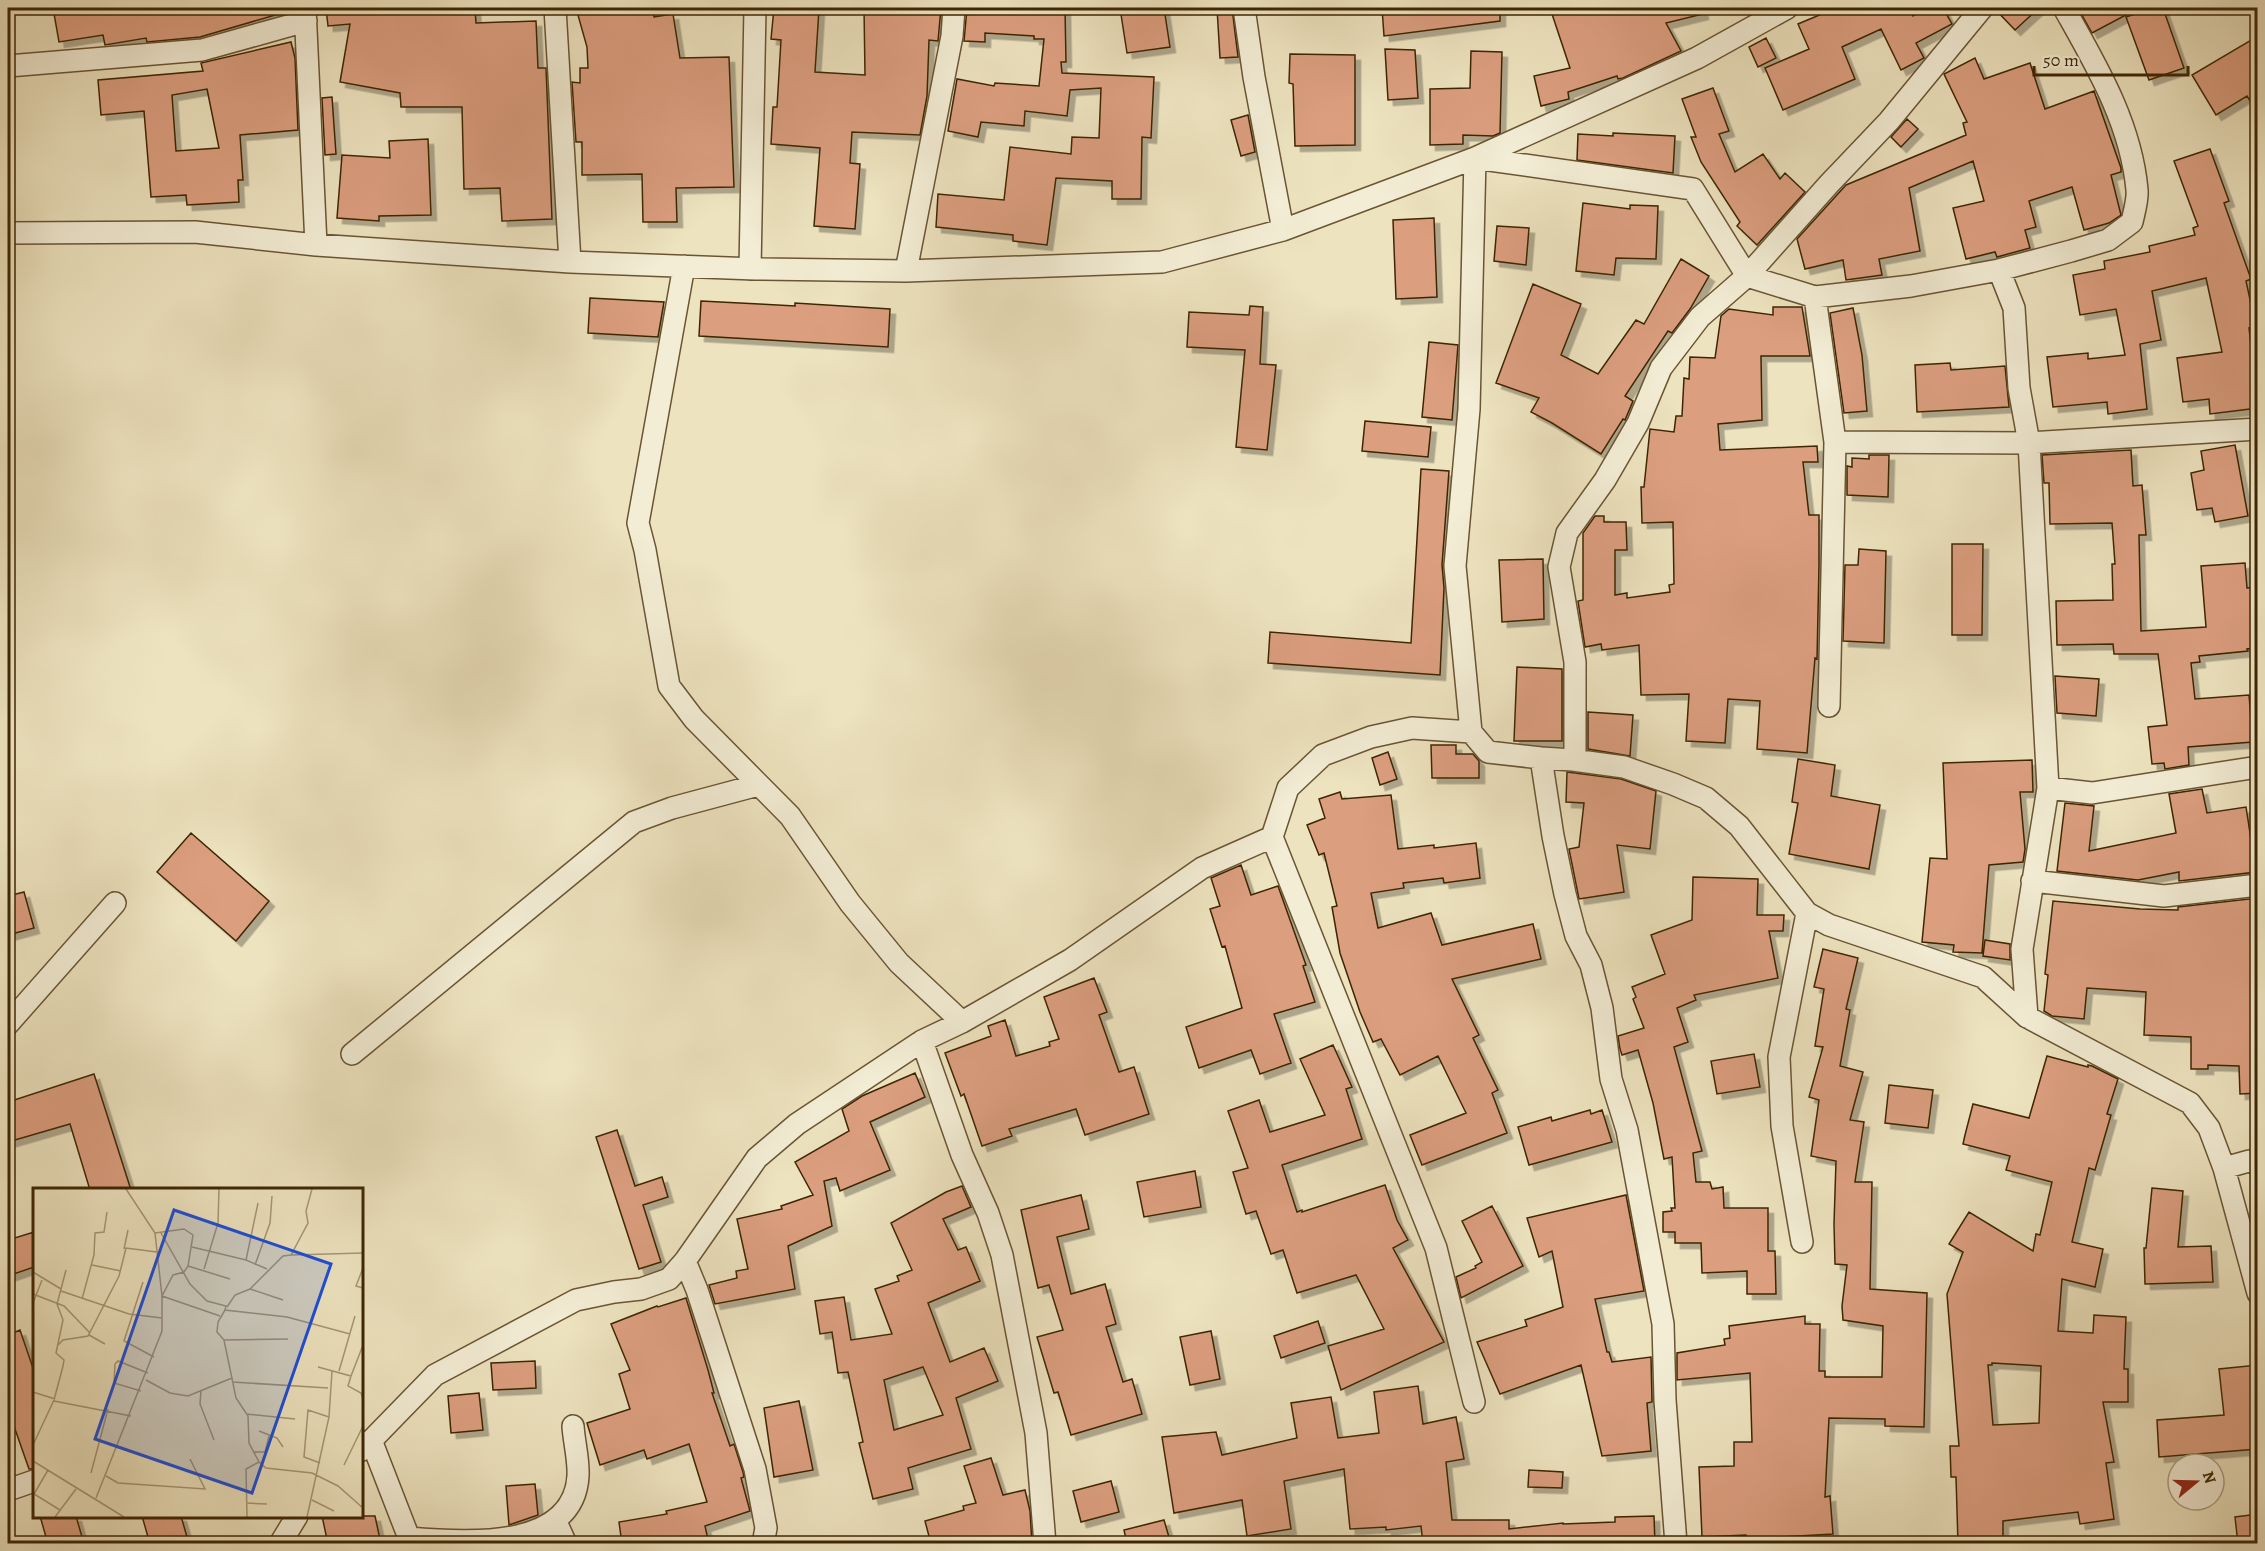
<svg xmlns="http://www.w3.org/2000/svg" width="2265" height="1551" font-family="Alegreya,serif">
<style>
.building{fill:#db9e7f;stroke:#3e2604;stroke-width:1.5;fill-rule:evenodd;filter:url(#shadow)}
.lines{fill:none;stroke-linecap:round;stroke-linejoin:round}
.minor-casing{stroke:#6a5533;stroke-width:24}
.minor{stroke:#f3edd5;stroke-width:21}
.inset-road{fill:none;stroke:#a79774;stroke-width:1.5}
.view{fill:#1d4ed8;fill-opacity:0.15;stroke:#1d4ed8;stroke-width:3}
.inset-edge{fill:none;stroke:#3e2604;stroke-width:3}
</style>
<defs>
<filter id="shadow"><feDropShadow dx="5.5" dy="5.5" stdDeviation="0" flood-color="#0004"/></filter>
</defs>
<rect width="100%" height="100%" fill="#ede3bf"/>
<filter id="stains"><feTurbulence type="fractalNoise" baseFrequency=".00333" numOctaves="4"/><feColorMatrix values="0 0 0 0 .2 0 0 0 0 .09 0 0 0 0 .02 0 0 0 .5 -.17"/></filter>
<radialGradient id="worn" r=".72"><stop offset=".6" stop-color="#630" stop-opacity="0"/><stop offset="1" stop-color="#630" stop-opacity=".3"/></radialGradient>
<path class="building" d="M53,8h235l1,3 -89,26 -53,5 -1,-4 -41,7 -2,-10 -44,7z
M326,8h149l1,15 60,-2 2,47h8l6,151 -50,2 -2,-33 -36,1 -2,-82h-61l-1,-14 -60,-11 10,-58 -22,2z
M576,8h77l1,9 19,-3 7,44 49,-1 5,130 -58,1 1,34h-34l-1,-48 -60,1v-33h-6l-4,-60 8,1v-15h8l-1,-21z
M774,8l45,1 -4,63 50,3 -1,-67h77l-3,33 -9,-1 -2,56 -7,39 -68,-3 -2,31 10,1 -5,65 -41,-3 6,-78 -49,-4 2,-37h4l4,-67 -10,-1z
M967,8h98l1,54h-5l1,11 92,4 -3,61 -9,-1 -1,62h-29v-18l-56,-3 -9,67 -34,-4v-6l-77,-8 2,-33 66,6 6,-53 61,7 1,-17 27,1 2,-50 -31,2 -3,26 -42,-5 -1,15 -43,-4 -3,15 -30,-6 9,-52 37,7 1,-3 44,3 5,-47h-10v-3l-49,-3v9l-21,-1z
M1120,8h44l6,39 -43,6z
M1217,8h15l6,49 -18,1z
M1382,8h29v3l89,-1v11l-116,15z
M1550,8h152l1,6 -37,9 15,28 -58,27 -5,1 -1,-3 -49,16 1,7 -28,7 -7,-30 36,-8z
M1836,8h74l3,8 15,-8h15l9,16 -36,19 8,15 -23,12 -20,-41 -39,18 13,32 -72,31 -18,-42 44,-19 -11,-25z
M1994,8h45l-24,22z
M2078,8h61l-47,25z
M2153,8h10l21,60 -35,12 -23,-63z
M2258,36v77l-11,-17 -31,19 -24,-40z
M1766,38l10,20 -18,9 -9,-20z
M291,42l4,16 3,72 -58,5 3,45h-5l1,22 -52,3 -1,-10 -35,2 -7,-86 -43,4 -3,-35 105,-9 -2,-8zM207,89l12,59 -43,3 -4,-56z
M1385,49l30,1 3,48 -30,2z
M1471,51l31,1 -2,81 -7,3 -30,-1v9l-33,1v-56l40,-1z
M1290,54l65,1v90l-60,1 -2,-62 -4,-1z
M1975,58l9,21 46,-16 15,46 49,-18 27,77v4l-10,3 10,40 -12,8 -25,7 -12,-43 -43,14 7,26 -11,3 5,18 -33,9 -2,-5 -29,7 -13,-51 31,-7 -11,-40 -64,27 11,63 -41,8 3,16 -36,5 -3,-20 -38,9 -8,-30 49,-54 120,-50 -3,-12 4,-1 -23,-48z
M1713,88l16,43 -10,3 16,38 28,-18 17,25 5,-6 20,19 -48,53 -20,-19 3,-4 -39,-60 -10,-25h5l-14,-38z
M332,97l4,57 -11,1 -3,-57z
M1248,115l7,37 -14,4 -10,-36z
M1907,119l11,10 -17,18 -10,-10z
M1613,133l62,3 -2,37 -96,-13 1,-26 35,2z
M428,139l3,76 -52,1v5l-42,-3 5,-63 48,3 -1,-17z
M2210,149l19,52 -5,2 27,76 -5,2 10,46 -7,1 9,80 -48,6 -1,-15 -26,3 -6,-44 45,-6 -16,-74 -54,13 9,49 -21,4 7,65 -39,5 -1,-12 -54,5 -6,-50 41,-4v6l37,-4 -9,-46 -36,6 -7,-40 32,-6 -1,-8 46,-9 -1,-6 46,-11 -2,-7 5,-2 -24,-65z
M1583,203l47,6v-4l28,1 -2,53 -40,-1 -2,17 -38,-4z
M1434,218l3,79 -41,2 -3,-79z
M1497,226l32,2 -3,37 -32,-4z
M1681,259l28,17 -19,33 -18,24 -4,-2 -43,65 8,5 -8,19 -2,-1 -22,35 -49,-31 -21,-11 8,-14 -43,-15 37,-99 48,20 -20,51 37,19 38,-54 8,4z
M590,298l74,4 -6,35 -70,-4z
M701,301l94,5v-3l95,6 -2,38 -189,-11z
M1250,306l13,1 -3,57 16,1 -9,85 -31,-3 9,-97 -58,-3 2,-35 60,3z
M1773,307h29l8,49h-49l1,64 -44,4 2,26 97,-4 1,16h-15l6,53h10v50l-2,94 -2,-1 -8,95 -50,-4 3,-48 -32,-2 -3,44 -39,-2 3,-47 -48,1 -2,-50 -37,5 -1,-6 -16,3 -7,-46 5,-1v-67l12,-17h9v6h22l1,28h-12v45l12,-2v5l43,-6 -1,-7 5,-1 -1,-62 -31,1 -1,-36h3l6,-58 24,3 2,-16h6l2,-38 5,1 1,-22 25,1 6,-42 8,-7 44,6z
M1853,308l9,47 5,56 -23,2 -14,-100z
M1429,342l29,3 -6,75 -30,-3z
M1950,363l1,7 54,-4 4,41 -92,5 -2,-47z
M1365,421l66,6 -3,30 -66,-6z
M2235,445l13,71 -33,6 -3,-14 -15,2 -6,-37 13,-3 -3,-19z
M2131,450l2,36 9,-1 4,50h-7l2,96 65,-4 -5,-61 44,-3 2,25 11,-1v61l-11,1 1,2 -49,5 1,6 -9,1 4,36 54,-4 4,47 -65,5 1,18 -24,4 -1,-6 -12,1 -4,-37 19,-2 -9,-71h-44l-1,-10 -56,1 -1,-44 57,-1 -1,-36h3l-3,-41 -62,1 -1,-41h-5l-2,-28z
M1869,455h20l-1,42 -41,-2v-29l5,1v-9l17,1z
M1421,469l28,2 -7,94 2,23 -4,87 -172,-12 2,-31 141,11z
M1952,544h31l-1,91h-30z
M1859,549l27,2 -2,92 -41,-2 2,-76h13z
M1543,559l1,60 -42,3 -3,-62z
M1517,667l45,2v72h-48z
M2055,676l44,3 -3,37 -39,-3z
M1588,712l45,3 -3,41 -42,-7z
M1431,745h25v9h17l6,7v17h-47z
M1388,752l9,27 -17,6 -8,-27z
M1798,759l37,6 -4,31 49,9 -11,64 -80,-15 9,-51 -6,-1z
M2032,760l1,32h-13l5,57 -2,13 -34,3 -7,88 -29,-1 1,-7 -32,-3 8,-84 17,1 -4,-96z
M1567,772l54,7 35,12 -6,58 -33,-4 7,47 -45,7 -10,-50 10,-2 5,-44 -18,-1z
M2202,789l5,24 39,-6 10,65 -77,9v-9l-41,8 -81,-9 8,-68 29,3 -5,45 87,-18 -7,-39z
M1340,792l2,7 49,-4 7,54 36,-4v3l42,-5 4,35 -36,5 -1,-5 -40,5 1,5 -33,5 7,35 53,-15 11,32 91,-21 8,35 -89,20 27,56 -6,3 25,52 -6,3 15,40 -85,32 -12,-30 56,-22 -28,-57 -38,19 -19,-36 -8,3 -13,-30 -20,-59 -8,-46 5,-1 -13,-53 -5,2 -12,-30 18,-7 -6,-19z
M191,833l78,68 -33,40 -79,-69z
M1241,865l10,30 27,-9 28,79 -3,1 12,36 -41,12 17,49 -31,11 -9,-24 -52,18 -13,-41 56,-19 -17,-62 -3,1 -12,-38 10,-3 -9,-28z
M1693,877l65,2 -1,36h27l-1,16h-14l9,47 -84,17 2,5 -19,8 11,34 -14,5 28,104 -9,2 3,29h14l2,7 11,-2 1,21h44v43h7l1,43h-29v-23l-45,2 -1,-30h-26v-11h-12v-20l9,-1 -1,-3h4l-3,-51 -8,2 -11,-56 -15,-53 -16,5 -2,-6 -2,-13 26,-8 -11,-29 3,-2 -4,-10 33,-13 -14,-39 41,-15z
M24,892l10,36 -26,7v-39z
M2258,898v195l-18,1 -1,-28 -31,-1v4h-17v-32l-47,-2 2,-43 -59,-4 -3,31 -32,-3 -8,-5 4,-36 -3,-1 8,-73 87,8 38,1v-3z
M1985,940l25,4v16l-27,-4z
M1823,949l35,9 -12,51 4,1 -10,56 23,6 -13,48 14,2 -9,60h17l-2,107 57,4 -3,134 -39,-1v-7l-56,-1 -4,79 5,-1 3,38 -52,3v7h-35v-9l-44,2 -3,-70 35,-1v-24h18l-2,-69 -73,7v-27l48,-8 -1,-6 6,-1 -1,-12 76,-10v8h15l-1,47h6v6h57l1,-51 -40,-6 -1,-14 5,-41 -12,-1 -1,-40 2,-63 -25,-5 8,-56 -10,-3 14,-50 -8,-1 9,-57 -10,-2z
M1094,978l13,34 -8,3 20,57 15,-5 15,47 -64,21 -9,-26 -67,20 3,7 -30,10 -18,-52 -3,2 -16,-43 46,-17 -3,-10 17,-6 11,36 34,-10 -1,-4 10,-3 -15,-42z
M1333,1045l19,42 -6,2 16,50 -80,26 15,47 5,-2v2l83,-27 12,35 11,20 -15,8 51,94 -103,48 -13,-44 56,-17 -28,-54 -59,18 -14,-43 -12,4 -15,-43 -10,3 -13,-42 15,-4 -20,-57 31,-11 11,32 55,-17 -25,-56z
M1754,1054l6,33 -43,7 -6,-33z
M2047,1056l41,11v-2l4,1 26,13 -11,35 4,1 -16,55 -6,-2 -17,74 31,7 -8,38 -33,-8 -4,52 35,2 1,-18 32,2 -2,52h4v33h-25l11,60 -8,1 8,56 -34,5 -2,-12 -75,9v23h-45l-2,-67h-5l-1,-31h9l-12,-152 16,-42 -14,-8 20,-32 64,39 3,-17 4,1 12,-53 -46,-12 4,-14 -47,-12 2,-9 8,-31 56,14zM1992,1363l49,3 -2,57 -46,2 -5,-60h4z
M915,1073l10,24 -55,25 20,48 -50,21 -4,-13 -12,3 8,45 -44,20 7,43 -80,15 -6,-19 28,-7 -1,-7 12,-2 -11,-50 45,-10 -1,-3 32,-11 -18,-33 54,-31 -7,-22 20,-13z
M94,1074l37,116h-41l-20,-66 -62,18v-40z
M1889,1085l44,5 -5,38 -43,-5z
M1590,1110l1,4 11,-4 10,32 -83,23 -11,-38 33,-10 1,4z
M617,1130l18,56 27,-9 6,20 -25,8 18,57 -22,7 -43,-132z
M1195,1171l6,36 -57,10 -7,-35z
M962,1186l9,21 -28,12 15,31 8,-3 14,34 -52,22 22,59 34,-14 14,33 -42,17 15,51 -63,19 5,21 -40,10 -14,-56 4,-1 -15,-70 -10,1 -6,-41 -12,2 -5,-33 29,-4 7,43 41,-6 -17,-45 24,-8 -2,-5 15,-6 -21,-47 55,-31zM923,1367l20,48 -49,15 -10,-50z
M2152,1188l31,3 -5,56 33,-1 2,36 -68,2 -1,-36h2z
M1081,1195l8,34 -32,8 14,57 34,-10 11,40 -10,3 17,55 9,-3 10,35 -71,21 -13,-43 -4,1 -17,-56 26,-7 -14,-45 -11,3 -17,-78z
M1626,1195l18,96 -49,8 12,53h2l3,10 39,-5 1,45 -5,1 4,48 -49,5 -21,-91 -81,29 -23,-52 50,-16 -2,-6 38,-13 -11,-56 -13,6 -12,-39z
M1492,1206l31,60 -62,32 -5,-21 20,-9 -1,-2 7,-4 -20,-41z
M34,1232v35l-26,9v-36z
M686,1298l22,72 6,23h-2l18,53 4,-2 9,28 1,5 -3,1 9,33 -45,15 4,18h-87l-3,-22 48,-8 -1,-3 41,-9 -18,-58 -42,15 -3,-9 -44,15 -13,-42 43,-14 -11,-35 11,-4 -19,-46 46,-18 1,1z
M1318,1321l7,22 -44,15 -7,-22z
M20,1330l14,41v98h-5l-21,-60v-74z
M1211,1331l9,48 -30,6 -10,-48z
M535,1361l1,27 -43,2 -2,-27z
M2258,1365v84l-99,8 -2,-37 67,-5 -5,-46z
M1418,1386l5,38 33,-7 8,42 -18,3 6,58h57v9l54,-6v1l52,-2v-5l39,-1 1,28h-232l-2,-18 -35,4v-3l-36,2 -6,-60 -60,12 7,48 -44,7 -5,-36 -68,13 -12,-76 54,-5 6,23 75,-17 -6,-35 40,-6 7,41 41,-5 -5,-41z
M479,1393l4,37 -32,3 -3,-37z
M799,1401l14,69 -39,7 -10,-69z
M991,1458l12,37 22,-5 5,21 2,33h-101l-6,-23 39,-11 -1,-4 13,-3 -12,-37z
M1529,1470l34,2 -1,16 -34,-1z
M1111,1481l8,31 -38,10 -8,-31z
M535,1484l3,31 -29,10 -3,-39z
M2258,1514v30h-20l-3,-27z
M40,1516h36l8,28h-36z
M142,1516h39l8,28h-39z
M322,1516h53l6,28h-53z
M1164,1520l7,24h-44l-3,-14z"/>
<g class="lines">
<g class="minor-casing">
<path id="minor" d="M305,8l11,237
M555,8l15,254
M1244,8l10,69 29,153
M8,66l194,-16 104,-29
M8,233l187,-1 121,13 254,17 185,7 151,2 256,-9 121,-32 192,-72 222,-100 90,-50
M684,266l-46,257 7,27 24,136 25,33 96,97 60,87 49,60 63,59
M750,269l5,-261
M1999,270l15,38 5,80 10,55 19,345 -26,161 5,68
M906,271l46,-235 2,-28
M1815,297l20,145 -6,264
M1835,442l194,1 229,-14
M1471,732l-16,-166 14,-157 6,-251 218,31 54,87 68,21 96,-11 88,-16 72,-19 37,-11 24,-18c2,-10 6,-22 5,-32 -6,-67 -41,-125 -73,-182
M1573,760l51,7 49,17 33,14 33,28 68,87 22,12 154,52 44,40 163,86 19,25 15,40 25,-7 9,3
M2048,788l44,5 166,-26
M1272,837l164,411 38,154
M2032,881l132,15 94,-11
M8,1024l107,-121
M922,1041l40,114 26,58 14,42 34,178 9,111
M352,1054l282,-232 38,-14 86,-23
M2224,1168l34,125
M1802,1242l-20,-116 -3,-69 28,-144
M685,1261l12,29 58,179 11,59 -3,16
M371,1440l38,98c55,5 165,13 169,-62 1,-16 -4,-34 -5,-50
M362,1450l73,-75 141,-75 38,-8 27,-3 28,-10 16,-18 72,-103 40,-34 125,-83 40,-19 108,-62 132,-92 70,-31 16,-49 35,-33 48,-18 41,-9 59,4 17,20 53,6
M8,1490l26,-9
M557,1524l9,20
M280,1544l17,-28
M1676,1544l-11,-144 -2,-76 -36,-194 -16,-51 -9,-71 -11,-43 -15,-29 -11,-42 -12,-58 -12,-78 32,2 2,-10v-88l-16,-95 8,-34 38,-53 33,-57 23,-55 39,-51 47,-41 82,-92 60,-63 93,-113"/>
</g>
<use href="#minor" class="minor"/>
</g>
<g transform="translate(33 1188)">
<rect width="330" height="330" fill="#ede3bf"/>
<path class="inset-road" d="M122,45l29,-4 9,6 -5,31 -4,6 -11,3 -11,21 58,20M128,45l29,51 17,17 19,5 -1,4 62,7 63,17M159,59l54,13 21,9M91,61l4,-19M258,67l72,-2M213,72l12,-57M59,77l29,6M222,77l15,-42 2,-27M155,78l42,13M330,80l-7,18 7,2M171,81l14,-46 1,-34M0,84l28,17M110,94l-19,59 30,16M217,101l33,11M28,103l68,23 33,4M0,106l31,12 26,27M49,111l12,-44 1,-22 9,-1 3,-20M0,115l9,-23M194,119l8,-12 15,-6 33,-33 8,-1 17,-32 -2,-12 6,-22M192,122l-7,12 -1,10 7,8 12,58 12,18 1,27 10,19 7,6 46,5 26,13 25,22M56,147l16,9M191,152l64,-1M24,158l6,-6 25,-4 31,-60 7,-28 31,4M285,179l33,9 12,-31M306,183l16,-55M318,188l-3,10 13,7 2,6M113,192l24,13 18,3 44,-18M199,194l96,6M168,202l-1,14 14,36M108,203l-27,-8 1,-19 3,-3 30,12M0,204l22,7M21,213l77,15M213,226l49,5M226,243l18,7 6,9M0,257l21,-45 9,-34 1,-6 -8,-7 7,-33 -6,-16 9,-34M221,264h11l4,-16M0,273l91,56M287,275l-16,-6 4,-47 21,7M311,277l19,-39M15,282l-14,24 26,16M58,285l17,-64M73,288l12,7 87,6 -15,-30M63,310l66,-167v-35l-7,-63 -29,-44M279,312l22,11M213,315l21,1M22,329l21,-28M214,329l-1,-48 13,-7M274,329l22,-100 3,-46"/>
<path class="view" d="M141,22l157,54 -79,229 -157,-54z"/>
<rect width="330" height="330" class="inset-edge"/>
</g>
<rect width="2265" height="1551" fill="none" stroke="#ede3bf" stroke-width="30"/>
<rect x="9" y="9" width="2247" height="1533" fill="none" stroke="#3e2604" stroke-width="3"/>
<rect x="15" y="15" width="2235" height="1521" fill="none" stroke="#3e2604" stroke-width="1.5"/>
<g transform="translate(2196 1482) rotate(71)"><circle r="28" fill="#f3edd5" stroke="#ab9d81" stroke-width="1.5"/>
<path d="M0-4.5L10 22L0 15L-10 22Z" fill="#8f2418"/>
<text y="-9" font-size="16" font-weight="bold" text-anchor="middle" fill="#3e2604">N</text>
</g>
<path d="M2034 66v9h154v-9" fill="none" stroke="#3e2604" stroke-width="3"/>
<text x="2043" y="66" font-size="18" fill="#3e2604" stroke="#f3edd5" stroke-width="4.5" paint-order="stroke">50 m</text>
<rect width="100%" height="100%" filter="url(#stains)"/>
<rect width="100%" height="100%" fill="url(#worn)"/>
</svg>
